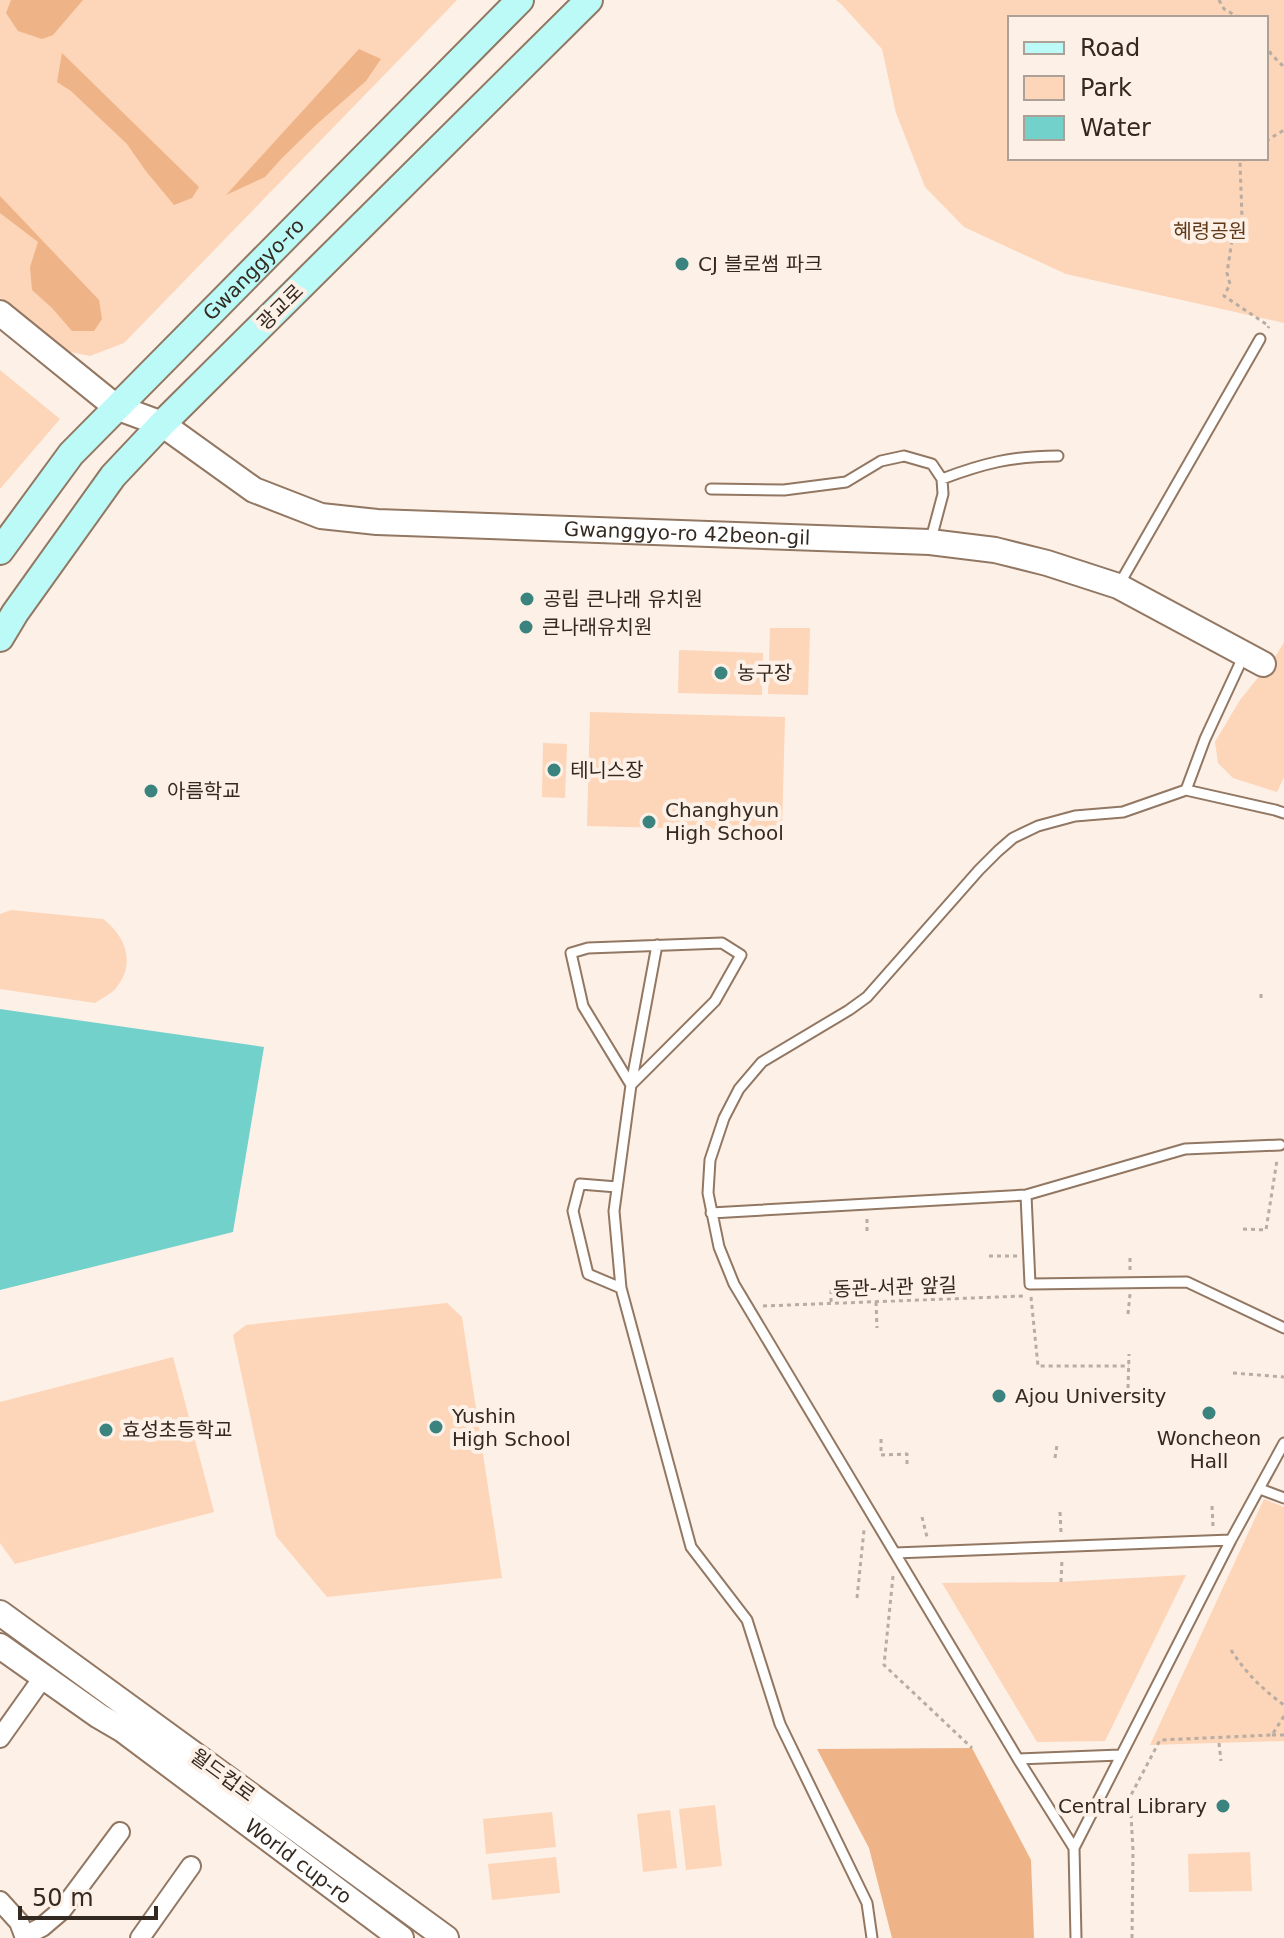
<svg xmlns="http://www.w3.org/2000/svg" width="1284" height="1938" font-family="'DejaVu Sans','Noto Sans KR',sans-serif">
<style>
.green{fill:#fdd5b8;fill-rule:evenodd}
.forest{fill:#eeb387}
.water{fill:#73d1cc}
.lines{fill:none;stroke-linecap:round;stroke-linejoin:round}
.service-casing{stroke:#927762;stroke-width:13}
.minor-casing{stroke:#927762;stroke-width:22}
.tertiary-casing{stroke:#927762;stroke-width:28}
.secondary-casing{stroke:#927762;stroke-width:30}
.path{stroke:#b8aca3;stroke-width:3;stroke-dasharray:4 4;stroke-linecap:butt}
.service{stroke:#fff;stroke-width:9}
.minor{stroke:#fff;stroke-width:18}
.tertiary{stroke:#fff;stroke-width:24}
.secondary{stroke:#bcfaf8;stroke-width:26}
.poi-dot{fill:#3b837f;stroke:#fdf0e7;stroke-width:3}
.labels{text-anchor:middle;stroke-width:8;stroke-linejoin:round;paint-order:stroke}
.park-label{font-size:20px;fill:#603919;stroke:#fdf0e7}
.poi-label{font-size:20px;fill:#342920;stroke:#fdf0e7;text-anchor:start}
.street-label{font-size:20px;fill:#342920;stroke:#fdf0e7}
</style>
<rect width="100%" height="100%" fill="#fdf0e7"/>
<path class="green" d="M0,0h457l-333,343 -34,13 -29,-6 -61,-52z
M836,0h448v323l-218,-49 -102,-47 -39,-40 -29,-74 -14,-64 -40,-44zM1010,18h256v140h-256z
M0,370l60,49 -60,70z
M770,628h40l-2,67 -40,-1z
M1284,642v135l-7,15 -44,-14 -15,-15 -3,-21 25,-42 37,-46z
M679,650l84,3 -1,42 -84,-2z
M590,712l195,5 -3,114 -195,-5z
M543,743l24,1 -2,54 -23,-1z
M11,910l92,9c23,17 33,45 13,69 -5,6 -14,10 -21,15l-95,-14v-75z
M447,1303l15,14 40,261 -175,19 -51,-61 -43,-201 13,-10z
M173,1357l41,155 -199,52 -15,-21v-141z
M1264,1499l20,8v234l-134,4z
M1186,1575l-81,166 -68,1 -95,-159 119,-1z
M715,1805l7,61 -36,4 -7,-61z
M670,1810l7,58 -34,4 -6,-58z
M552,1812l4,35 -70,7 -3,-35z
M1250,1852l2,39 -63,1 -1,-38z
M556,1857l4,36 -68,7 -4,-36z"/>
<path class="forest" d="M11,0h72l-30,35 -11,4 -24,-8 -12,-18z
M359,49l22,10 -15,22 -49,43 -36,35 -16,18 -39,18z
M62,53l137,134 -7,11 -18,7 -29,-35 -18,-26 -56,-53 -14,-9z
M0,196l99,104 3,19 -8,12h-22l-20,-23 -20,-18 -2,-23 8,-25 -38,-29z
M972,1748l59,112 3,78h-142l-23,-90 -52,-99z"/>
<path class="water" d="M0,1009l264,38 -31,185 -233,58z"/>
<g class="lines">
<g class="service-casing">
<path id="service" d="M942,479c42,-16 71,-23 116,-23
M711,489l73,1 62,-8 35,-21 23,-5 28,8 10,15 1,15 -12,45
M1120,583l140,-244
M1186,790l19,-51 39,-84
M722,943l19,12 -26,46 -84,84 -48,-79 -12,-53 17,-5z
M657,945l-26,140 -17,126 7,77 70,259 56,73 33,104 87,179 5,35
M1280,1145l-95,4 -159,46 4,89 157,-2 97,46
M617,1187l-37,-3 -7,27 15,63 33,14
M711,1213l315,-18
M1260,1489l24,9
M895,1553l336,-13
M1018,1759l102,-4
M1074,1848l-56,-89 -284,-475 -15,-37 -11,-54 2,-33 14,-42 15,-29 23,-27 87,-52 18,-13 112,-127 19,-19 15,-13 25,-12 37,-10 48,-4 63,-22 89,20 9,3
M1076,1938l-2,-90 157,-308 53,-97"/>
</g>
<g class="minor-casing">
<path id="minor" d="M0,1738l44,-62
M0,1901l19,21 6,16
M26,1935l16,-8 20,-17 58,-78
M140,1938l51,-72"/>
</g>
<g class="tertiary-casing">
<g id="tertiary">
<path id="s1" d="M0,313l116,94 46,17 92,66 67,26 56,6 553,20 65,8 52,13 71,23 145,78"/>
<path d="M0,1613l446,325"/>
<path id="s2" d="M0,1646l99,70 24,14 278,208"/>
</g>
</g>
<g class="secondary-casing">
<g id="secondary">
<path id="s3" d="M0,551l71,-97 449,-454"/>
<path d="M0,638l15,-25 98,-137 49,-52 427,-424"/>
</g>
</g>
<path class="path" d="M1219,0l5,9 16,9
M1266,44l5,10 13,13
M1266,141l18,-11
M1246,158l-6,4 2,56 -10,22 -5,33 3,11 -6,12 45,30 -1,2
M1261,994v4
M867,1219v16
M1243,1229l23,1 11,-70
M989,1256h28
M1130,1258v13
M831,1290v12
M1031,1297l7,69h91
M876,1302l1,26
M763,1306l261,-10
M1128,1314l2,-20
M1233,1373l51,4
M1128,1388l1,-34
M881,1439v16l26,-1v10
M1055,1458l2,-13
M1212,1506l1,20
M1060,1512l1,20
M922,1517l5,20
M893,1576l-9,89 88,83
M1061,1582l1,-23
M857,1598l7,-68
M1231,1650c14,22 32,40 53,55
M1272,1735h12
M1219,1743l2,18
M1132,1938l1,-87 -3,-54 30,-57 112,-5 12,-19"/>
<use href="#service" class="service"/>
<use href="#minor" class="minor"/>
<use href="#tertiary" class="tertiary"/>
<use href="#secondary" class="secondary"/>
</g>
<g class="poi-dot">
<circle cx="682" cy="264" r="8"/>
<circle cx="527" cy="599" r="8"/>
<circle cx="526" cy="627" r="8"/>
<circle cx="721" cy="673" r="8"/>
<circle cx="554" cy="770" r="8"/>
<circle cx="151" cy="791" r="8"/>
<circle cx="649" cy="822" r="8"/>
<circle cx="999" cy="1396" r="8"/>
<circle cx="1209" cy="1413" r="8"/>
<circle cx="436" cy="1427" r="8"/>
<circle cx="106" cy="1430" r="8"/>
<circle cx="1223" cy="1806" r="8"/>
</g>
<g class="labels">
<g class="park-label">
<text x="1210" y="238">혜령공원</text>
</g>
<g class="poi-label">
<text x="698" y="271">CJ 블로썸 파크</text>
<text x="543" y="606">공립 큰나래 유치원</text>
<text x="542" y="634">큰나래유치원</text>
<text x="737" y="680">농구장</text>
<text x="570" y="777">테니스장</text>
<text x="167" y="798">아름학교</text>
<text x="665" y="817">Changhyun<tspan x="665" dy="23">High School</tspan></text>
<text x="1015" y="1403">Ajou University</text>
<text x="452" y="1423">Yushin<tspan x="452" dy="23">High School</tspan></text>
<text x="122" y="1437">효성초등학교</text>
<text x="1209" y="1445" text-anchor="middle">Woncheon<tspan x="1209" dy="23">Hall</tspan></text>
<text x="1207" y="1813" text-anchor="end">Central Library</text>
</g>
<g class="street-label">
<text dy="7" stroke="none"><textPath href="#s3" startOffset="380">Gwanggyo-ro</textPath></text>
<text transform="translate(280 307) rotate(-45)" y="7">광교로</text>
<text dy="7" stroke="none"><textPath href="#s1" startOffset="750">Gwanggyo-ro 42beon-gil</textPath></text>
<text transform="translate(895 1287) rotate(-2)" y="7">동관-서관 앞길</text>
<text transform="translate(223 1775) rotate(36)" y="7">월드컵로</text>
<text dy="7" stroke="none"><textPath href="#s2" startOffset="368">World cup-ro</textPath></text>
</g>
</g>
<rect x="1008" y="16" width="260" height="144" fill="#fdf0e7" stroke="#ada097" stroke-width="2"/>
<rect x="1024" y="42" width="40" height="12" fill="#bcfaf8" stroke="#ada097" stroke-width="2"/>
<text x="1080" y="56" font-size="24" fill="#342920">Road</text>
<rect x="1024" y="76" width="40" height="24" fill="#fdd5b8" stroke="#ada097" stroke-width="2"/>
<text x="1080" y="96" font-size="24" fill="#342920">Park</text>
<rect x="1024" y="116" width="40" height="24" fill="#73d1cc" stroke="#ada097" stroke-width="2"/>
<text x="1080" y="136" font-size="24" fill="#342920">Water</text>
<path d="M20 1906v12h136v-12" fill="none" stroke="#342920" stroke-width="4"/>
<text x="32" y="1906" font-size="24" fill="#342920" stroke="#fdf0e7" stroke-width="6" paint-order="stroke">50 m</text>
</svg>
